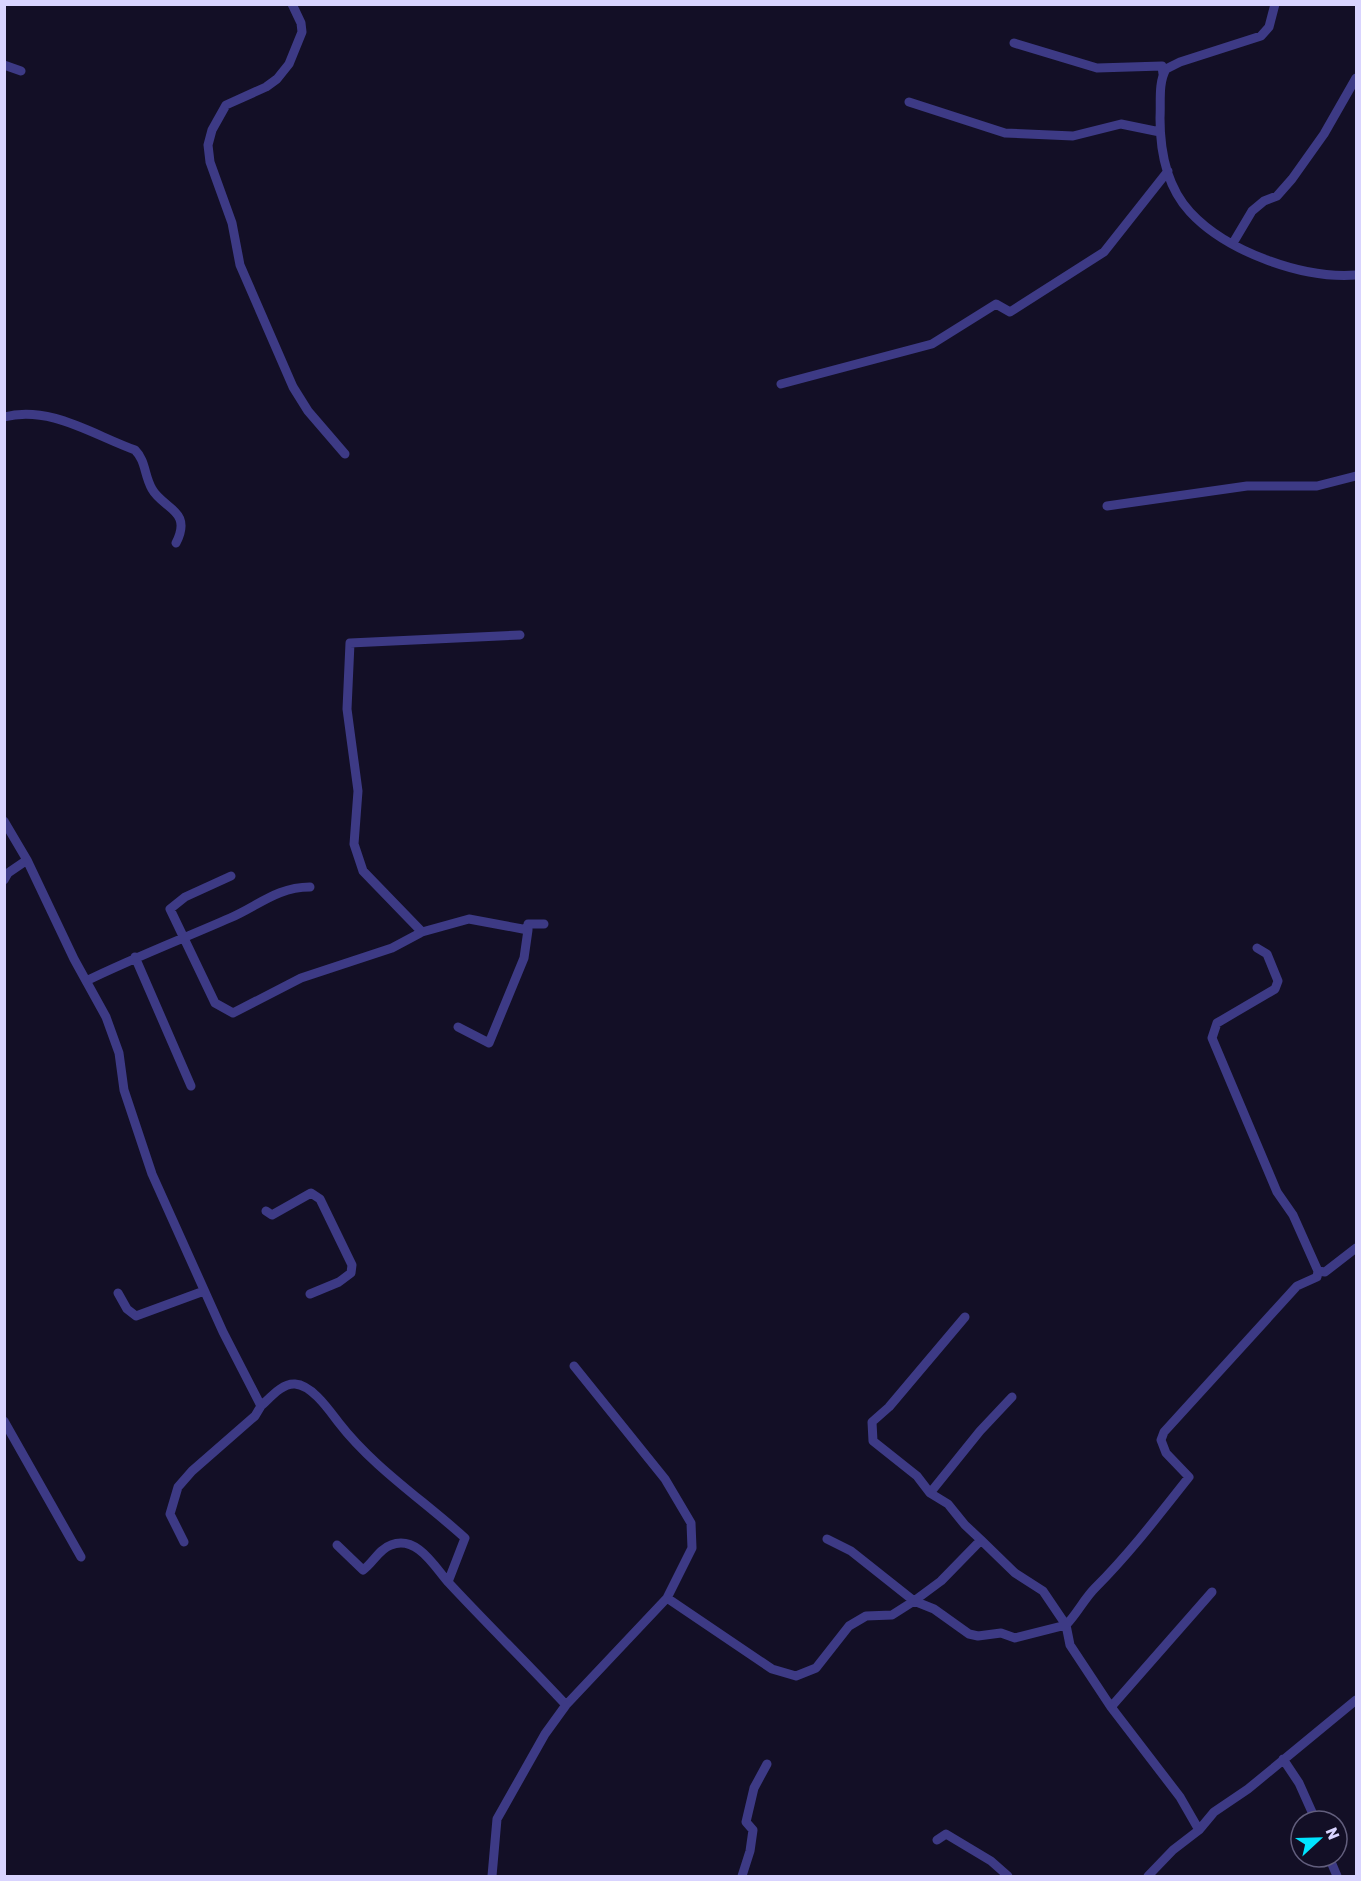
<svg xmlns="http://www.w3.org/2000/svg" width="1361" height="1881" font-family="Rubik,sans-serif">
<style>
.lines{fill:none;stroke-linecap:round;stroke-linejoin:round}
.street{stroke:#3d3a85;stroke-width:9}
</style>
<rect width="100%" height="100%" fill="#130f26"/>
<g class="lines">
<path class="street" d="M292,4l9,19 1,9 -13,32 -12,15 -11,8 -40,18 -14,25 -4,15 2,17 22,61 8,42 53,122 15,24 37,43
M1275,4l-6,23 -8,9 -81,26 -14,7c-8,14 -5,33 -6,49 0,33 7,69 30,94 37,40 113,67 166,63
M1014,43l83,25 65,-2 1,8
M4,65l17,6
M909,102l96,31 68,3 48,-12 39,8
M1233,243l19,-32 12,-10 13,-5 15,-17 32,-45 32,-56
M781,384l151,-40 64,-40 14,8 94,-60 64,-81
M4,417c46,-12 89,18 131,33 11,11 9,25 17,39 11,20 41,21 24,54
M1107,506l140,-20h70l39,-10
M4,821l23,39
M231,876l-46,21 -15,12 45,94 18,10 68,-35 91,-30 30,-16 47,-13 59,11v-6h16
M4,880l4,-7 19,-13 47,99 32,58 13,36 5,37 28,84 71,158 38,74c9,-8 21,-23 34,-22 17,1 34,26 44,39 34,44 84,77 126,115l-17,44c39,42 79,81 118,123
M422,932l-59,-61 -9,-27 4,-53 -11,-82 3,-66 170,-8
M1257,948l10,6 11,27 -3,8 -58,34 -5,15 65,154 16,23 25,56
M135,957l56,129
M86,981c47,-23 96,-42 144,-63 28,-12 47,-31 80,-31
M458,1027l31,16 35,-85 4,-28
M266,1211l6,4 39,-22 9,6 32,66 -1,8 -12,9 -29,12
M118,1293l9,16 9,7 68,-25
M965,1317l-76,90 -17,15 1,19 44,35 13,17 18,11 17,21 16,15
M574,1366l91,113 26,44 1,25 -25,50
M4,1421l77,136
M930,1493l50,-62 32,-34
M184,1542l-14,-28 8,-27 14,-16 63,-55 6,-10
M337,1545l26,25c10,-7 16,-21 28,-25 26,-10 43,21 57,37
M1111,1707l101,-115
M1283,1759l16,24 17,38
M1199,1830l-19,-33 -69,-90 -41,-62 -4,-20c11,-11 18,-26 29,-37 34,-34 64,-73 94,-111l-23,-24 -5,-13 3,-8 133,-146 20,-9 1,-6 7,1 31,-24
M937,1840l9,-6 45,27 17,15
M1329,1857l8,19
M492,1876l5,-57 48,-85 21,-29 101,-107 105,71 24,7 20,-8 33,-42 17,-10 26,-1 22,-14 20,8 35,25 9,2 23,-3 14,5 51,-13 -23,-34 -28,-18 -34,-33 -40,41 -27,20 -63,-50 -24,-12
M742,1876l8,-25 3,-21 -7,-8 8,-34 13,-24
M1148,1876l25,-26 26,-20 15,-18 34,-23 108,-89"/>
</g>
<rect width="1361" height="1881" fill="none" stroke="#d9d4ff" stroke-width="12"/>
<g transform="translate(1319 1839) rotate(68)"><circle r="28" fill="#130f26" stroke="#625e7d" stroke-width="1.5"/>
<path d="M0-4.5L10 22L0 15L-10 22Z" fill="#00e5ff"/>
<text y="-9" font-size="16" font-weight="bold" text-anchor="middle" fill="#d9d4ff">N</text>
</g>
</svg>
